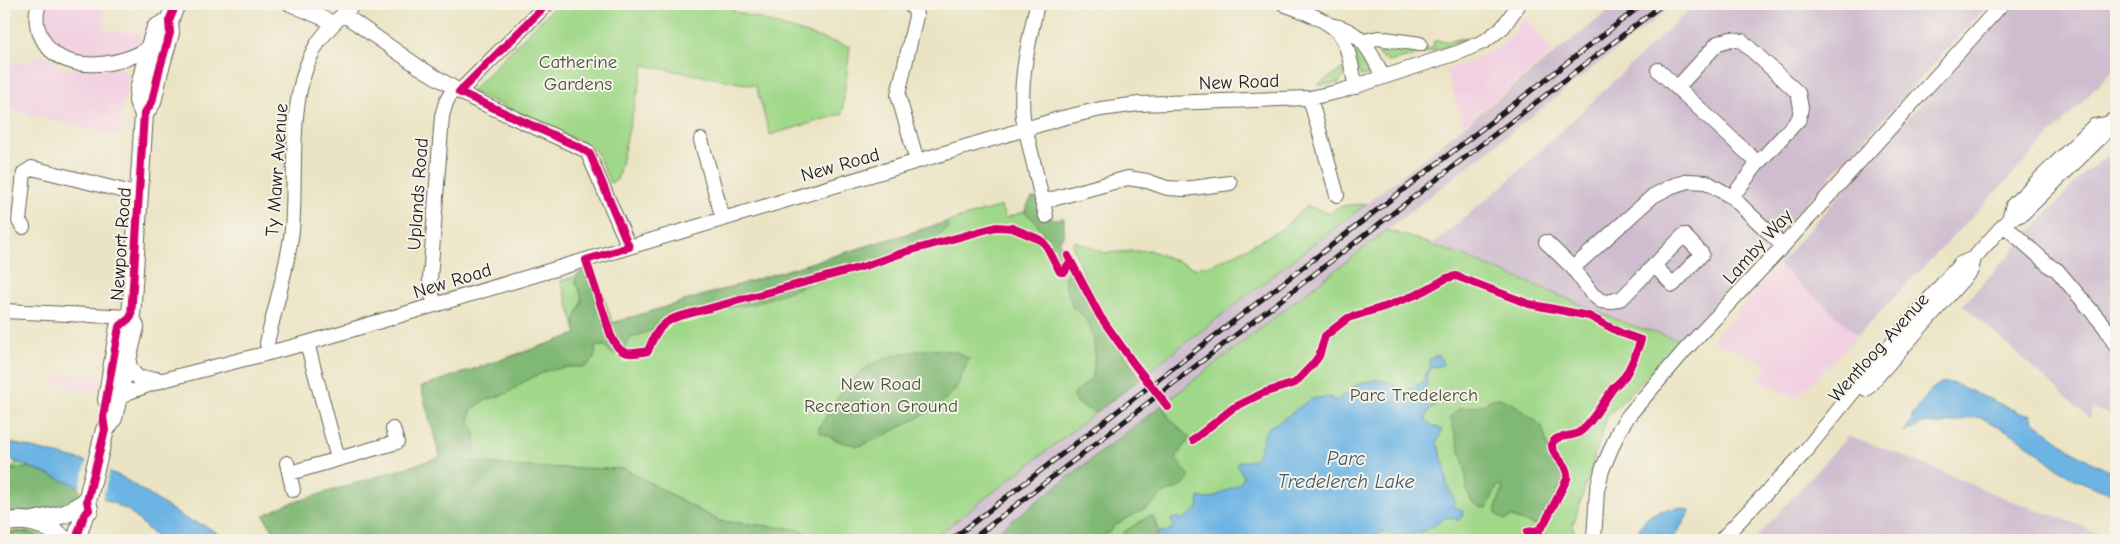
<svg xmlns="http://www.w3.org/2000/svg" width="2120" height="544" font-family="'Comic Neue',sans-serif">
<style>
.built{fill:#f2cfe1}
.industrial{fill:#cfbdcf}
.green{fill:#a0d889;stroke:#5e7a52}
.forest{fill:#80b875;stroke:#4e6a48}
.water{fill:#6cb4e4;stroke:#446880}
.pier{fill:#ebe4c4}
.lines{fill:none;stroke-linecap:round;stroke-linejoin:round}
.minor-casing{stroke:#646257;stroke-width:16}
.major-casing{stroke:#646257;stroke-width:20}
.minor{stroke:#fff;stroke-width:14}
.major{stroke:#fff;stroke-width:18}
.rail-casing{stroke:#1c1c1c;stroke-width:5}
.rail{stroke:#f7f3e8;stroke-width:3;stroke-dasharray:9;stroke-linecap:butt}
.cycleway-casing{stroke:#f7f3e8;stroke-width:11}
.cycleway{stroke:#d6006c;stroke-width:8}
.labels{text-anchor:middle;stroke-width:4;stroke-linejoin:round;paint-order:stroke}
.park-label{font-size:19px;fill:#44543d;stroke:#f7f3e8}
.street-label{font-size:19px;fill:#1c1c1c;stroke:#f7f3e8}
.water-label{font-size:20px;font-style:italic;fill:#3c596c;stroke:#f7f3e8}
</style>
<rect width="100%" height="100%" fill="#f7f3e8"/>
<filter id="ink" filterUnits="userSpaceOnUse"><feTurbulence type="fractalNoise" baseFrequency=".02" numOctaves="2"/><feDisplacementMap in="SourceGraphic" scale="10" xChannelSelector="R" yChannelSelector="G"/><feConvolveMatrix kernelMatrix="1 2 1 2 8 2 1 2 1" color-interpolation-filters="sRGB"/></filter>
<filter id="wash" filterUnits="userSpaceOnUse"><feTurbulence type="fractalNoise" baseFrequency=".0096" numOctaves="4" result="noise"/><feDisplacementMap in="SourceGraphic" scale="20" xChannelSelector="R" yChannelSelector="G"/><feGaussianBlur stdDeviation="1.12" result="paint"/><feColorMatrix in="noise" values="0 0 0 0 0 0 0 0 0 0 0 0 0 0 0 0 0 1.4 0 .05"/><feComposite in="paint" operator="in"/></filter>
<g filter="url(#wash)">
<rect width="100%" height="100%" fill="#ebe4c4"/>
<path class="built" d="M46,4h40l3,2 13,2 4,22 34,3v8l-5,7 -11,4 -41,6 -11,-3 -12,-6 -10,-9 -6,-14 -1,-12z
M1525,17l28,34 -89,73 -19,-54 29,-10 23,-12 16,-13z
M43,54l21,15 55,-1 6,3 4,8 -6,23 -4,35 -115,-29v-48l19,4z
M1778,265l80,70 -61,63 -40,-17 11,-17 -56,-24z
M57,373l45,3 -3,15 -43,-6z"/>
<path class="industrial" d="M1617,4h57l-287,226 -400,310h-56l435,-336z
M1695,4h294l-307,334 -18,-2 -63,-23 -168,-69 74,-62z
M2013,4h103v63l-258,268 -80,-70 108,-123z
M2116,149v268l-24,-9 -2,11 -127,-114 121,-132z
M1848,436l49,17 112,47 57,20 50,20h-362z"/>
<path class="green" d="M557,4h177l-1,7 117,36 -8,67 -72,21 -14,-49 -112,-21 -27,115 -7,3 -13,-30 -5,-6 -119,-55 -1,-2z
M1470,37l1,1 -48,16 4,-5 6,-1 1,-7h16z
M1351,40l6,1 15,28 -1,5 -11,2z
M1380,44l34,4 4,7 -29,7 -9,-6 -4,-8z
M1342,69h2v7l-5,7 -21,2z
M1366,204l-221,170 -30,-41 -25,-41 -18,-47 3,-4 30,12 44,-3 45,18 16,-3 21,-9 51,-27 25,-23 23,7c8,-9 23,-8 36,-9z
M1001,206l4,12 31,-10 63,110 42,60 -210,162h-104l-32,-11 -76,-8 -94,-52 -108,-2 -77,-10 -19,-70 156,-53 -16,-53 33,-10 18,52z
M1387,230c60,18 116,42 174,66 39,17 80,35 121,44l-75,77 -34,108 2,15h-588l175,-135 3,4 5,-3 -3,-5z
M16,461l17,6 -29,4v-3h10z
M18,531l21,2 15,7h-50v-8z"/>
<path class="forest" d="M1032,198h4l13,20 5,1 10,-1v16l-5,8c4,6 9,7 12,15l-7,7h-7l-3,-3c-4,-15 -15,-41 -29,-48l1,-6z
M946,222l4,5c-15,13 -32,18 -47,31l-94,26 -56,20 -43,6 -25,10 -38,12 -16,6 -11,16h-8l-7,-8h-9l-2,13 -9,8h-17l-22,4 -21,10 -17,12 -24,8 -12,8 -3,11 7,17 -1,15 -11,8 53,7 108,2 94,52 76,8 32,11h-542l-15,-13 -6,-12 21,-10 155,-48 -19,-70 156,-53c-10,-25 16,-23 -2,-52l3,-8 4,-3 7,3 6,-1 17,50z
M1068,270l6,2 25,46 42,60 -46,35 -20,-11 -1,-8 18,-16c5,-26 5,-56 -20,-71 -1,-14 -13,-23 -4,-37z
M931,349l26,3 12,7 -14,31 -19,18 -56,30 -21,8 -18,-4 -22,-10v-4c19,-32 35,-61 73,-72 13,-4 27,-5 39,-7z
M1499,398l16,7 27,21 8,29 13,13 2,8 -21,44 -6,4 -4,1 -22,-8 -8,3 -8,-6v-7l7,-19 -5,-3 -11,23 -8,-1 -8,-7 -4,-10 -2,-22 -15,-51 8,-8 28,-5 3,-4z
M1162,405l8,14 20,19 -14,20 14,19 -8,9 -19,8 -11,11 -37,20 -4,6 -14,9h-110z
M33,467l46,20v3l3,3 -2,4 -30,16h-46v-42z
M1149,516h4l6,17c-8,11 -23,7 -35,7l-1,-7z
M16,532l15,1 9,7h-33l4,-7z"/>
<path class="water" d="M1435,356h5l3,9 -11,2c-6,9 -8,19 -3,30l-4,3 3,7 8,-2 -9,8 -1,7 5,5 11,5 -5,12 8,26 2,17 8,16 -3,5 12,5 -3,3 2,1 -4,5 -13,-3c-21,17 -39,22 -65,15l-8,8h-216l2,-7 5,-2 1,2 9,-6 -3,-7 7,-3 1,3 6,-2 13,-9 1,-12 7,2 6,-1 28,-15 4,-6 -7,-12 2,-4c27,4 19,-22 30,-34 3,-2 8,-4 11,-6 11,-6 20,-16 32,-22 5,-2 13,-1 19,-2l2,3h6l4,-5h6l4,-9 22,-6 8,1 11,4 9,8 3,1 5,-7 11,-4 3,-9 5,-6 -1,-8z
M1941,383h12l72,32h6l2,6c26,20 51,41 83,52v23l-41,-17 -21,-13 -20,-17 -23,-16 -25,-13 -9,-3 -37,7 -19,-1 -7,6 -10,3 8,-12v-5l20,-26z
M4,439l8,4 72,18 38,16 64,42 20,7 22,14h-69l-30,-29 -49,-24 -76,-30z
M1680,508l8,2 2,2 -18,28h-37c7,-24 21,-31 45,-32z"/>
<path class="pier" d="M87,460l23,10 -8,31 -23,-12z"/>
</g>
<g filter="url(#ink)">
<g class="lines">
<g class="minor-casing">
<path id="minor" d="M39,4c-4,11 -3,23 3,34 18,38 78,29 107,10
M290,4l44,19
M909,4l6,6 1,6 -18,79 19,66
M1037,4c-8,38 -18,74 -14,114l23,98
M1284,4c17,7 49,17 58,33 8,14 10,34 14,50
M343,14l76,53 52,31 116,53 42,96
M1334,26c28,5 38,28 49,51
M1364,41l14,-3 42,6
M1658,70l100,93 41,-44 2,-12 -3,-14 -56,-52 -11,-2 -13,4 -41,45
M459,92l88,-88
M1310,98l27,97
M701,140l22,79
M1732,197l26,-34
M1042,202l86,-24 19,3 20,7 18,1 45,-6
M2009,219l4,-14 81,-79 13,-2 9,-6
M2004,225l47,42 6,3 48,57 11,19
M23,227l-4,-6 5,-48 8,-5 108,27
M1546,242l27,26 19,26 9,7 8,1 13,-4 62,-63 18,19 -29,31 -19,-20
M1573,268l80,-72 19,-10 17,-5 17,1 26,15 51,49
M435,305l-4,-14 -1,-12 12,-163 4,-14 8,-14
M4,311l127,6
M307,343l31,116
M269,353l-2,-10 3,-13c8,-33 18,-67 22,-100 5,-57 -6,-133 24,-184 10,-16 24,-29 38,-42
M128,360l3,9 7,9 20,1
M1866,389l105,-119 3,-12
M118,399l11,-7 34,-12 144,-37 755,-225 39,-9 38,-5 171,-6 31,-7 119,-39 25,-11 18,-14 16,-23
M1802,455l115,-142 43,-49 14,-6 35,-39 13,-5 83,-81 2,-9
M287,463l6,27
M290,473l107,-31 -4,-13
M1594,540l3,-50 5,-20 17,-40 10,-15 56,-65 98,-104 219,-242
M1721,540l87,-91"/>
</g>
<g class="major-casing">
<path id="major" d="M144,114l-6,-13 1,-11 11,-44 6,-18 13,-7
M107,400l12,-73 12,-10
M33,521l32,-7 22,-13
M4,523c21,-6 46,1 60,17
M76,540l8,-25 5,-5 -2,-9 18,-71 8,-12 22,-91 -4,-10 13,-203 8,-12 7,-31 11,-38 -1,-12 7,-17"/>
</g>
<use href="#minor" class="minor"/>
<use href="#major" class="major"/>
<g class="rail-casing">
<path id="rail" d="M951,540l692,-536
M971,540l692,-536"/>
</g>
<use href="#rail" class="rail"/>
<g class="cycleway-casing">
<path id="cycleway" d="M547,4l-88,88 122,56 9,6 39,93 -43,13 25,76c9,20 17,19 37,15 6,-16 12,-28 29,-34l188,-51 40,-14 91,-25 16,1 29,12 6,7 13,25h5l2,-6 5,-2
M1068,256l32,60 34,48 34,43
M1193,440l40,-32 30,-15 32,-10 18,-19 6,-8 6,-20 23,-18 39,-12 31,-12 29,-16 9,-2 73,28 60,12 32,17 20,7c-5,13 -9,25 -16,36 -3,4 -7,7 -11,11 -10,13 -23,38 -36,46 -7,4 -21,2 -25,9 -6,11 17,21 14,37l-23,45 -5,6 -12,2
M76,540l8,-25 5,-5 -2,-9 18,-71 -2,-13 16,-90 12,-10 13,-203 8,-12 7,-31 11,-38 -1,-12 7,-17"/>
</g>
<use href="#cycleway" class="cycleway"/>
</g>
</g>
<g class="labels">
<g class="park-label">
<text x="578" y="68">Catherine<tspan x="578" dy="22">Gardens</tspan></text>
<text x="881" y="390">New Road<tspan x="881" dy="22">Recreation Ground</tspan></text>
<text x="1414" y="401">Parc Tredelerch</text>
</g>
<g class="street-label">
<text transform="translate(1239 81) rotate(-2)" y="7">New Road</text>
<text transform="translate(840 164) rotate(-16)" y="7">New Road</text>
<text transform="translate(276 170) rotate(-86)" y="7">Ty Mawr Avenue</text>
<text transform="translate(417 194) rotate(-86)" y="7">Uplands Road</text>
<text transform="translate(120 244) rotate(-86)" y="7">Newport Road</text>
<text transform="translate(1757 246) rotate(-48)" y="7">Lamby Way</text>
<text transform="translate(452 280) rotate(-17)" y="7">New Road</text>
<text transform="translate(1878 347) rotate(-48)" y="7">Wentloog Avenue</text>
</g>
<g class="water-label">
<text x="1346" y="465">Parc<tspan x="1346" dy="23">Tredelerch Lake</tspan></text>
</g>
</g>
<rect width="2120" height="544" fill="none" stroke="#f7f3e8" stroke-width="20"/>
</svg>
